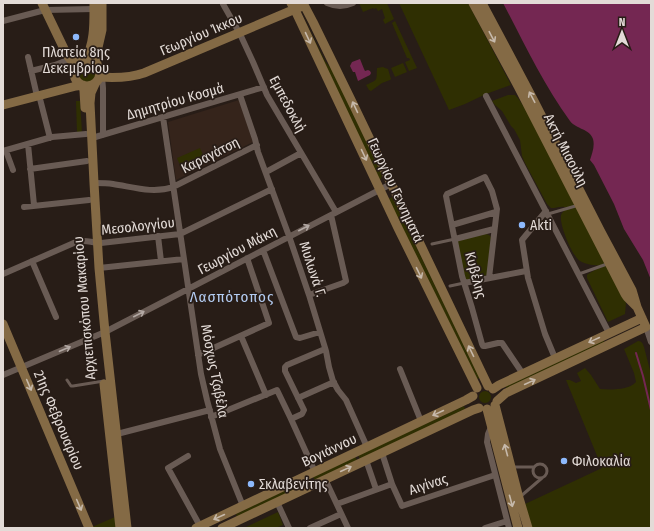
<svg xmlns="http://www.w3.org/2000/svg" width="654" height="531" font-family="'Fira Sans Condensed',sans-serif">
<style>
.built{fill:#35241b}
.green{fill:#2f2f02}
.water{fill:#742752}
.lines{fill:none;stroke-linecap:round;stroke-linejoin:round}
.stream{stroke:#742752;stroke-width:2}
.lane{stroke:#695b54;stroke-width:3}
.street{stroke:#695b54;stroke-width:6}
.secondary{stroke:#846a45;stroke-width:9}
.oneway{stroke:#c6b9ab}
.oneway2{stroke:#b2a8a3}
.poi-dot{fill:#8db9fc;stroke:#281d17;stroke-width:1.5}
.labels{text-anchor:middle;stroke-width:3.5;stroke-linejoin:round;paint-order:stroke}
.street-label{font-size:14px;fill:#e3dbd7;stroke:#281d17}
.poi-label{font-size:14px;fill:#e3dbd7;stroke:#281d17;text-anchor:start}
.neighbourhood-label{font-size:15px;letter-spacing:1px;fill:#b4cdf3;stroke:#281d17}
</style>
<rect width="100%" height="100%" fill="#281d17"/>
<path class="built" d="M239,100l14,42 -77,38 -8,-58z"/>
<path class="green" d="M359,3h28l7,16 -9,5 -2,-4 2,-2 -3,-9 -4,2 -2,-3 -2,1 -1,-1 -10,4z
M399,3h69l43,82 -25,9 -21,10 -16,6z
M304,21h1l20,40 8,10 49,104 -1,4 -2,1z
M395,21l22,47 -8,3 -4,-9 5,-2 -1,-2h-2l-15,-35z
M403,63l4,9 -12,5 -4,-9z
M78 73a9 9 0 1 1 18 0a9 9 0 1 1-18 0Z
M383,67l2,1 3,1 3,10 -1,1 -8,3 -11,8 -2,-1 -3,-5c13,-6 10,-4 11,-17z
M508,95h7l3,3 10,15 98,190 -1,11 -17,8 -21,-44v-3l1,-1 14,-8c-7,-1 -16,-1 -22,-5 -8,-5 -21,-37 -19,-46 1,-3 4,-5 6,-7 -5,-3 -10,0 -16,0l-4,-4 -22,-41 -3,-7 -2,-16 -6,-11 -3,-3 -9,-15 -7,-6 -3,-4z
M76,101h4l2,32h-5z
M200,148l5,12 -23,10 -5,-12z
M392,197l88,181 -4,1 -88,-180z
M486,234l3,1 2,2 -4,38 -22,5 -8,-39z
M603,340l2,3 -98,46 -2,-3z
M638,341c4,0 5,3 6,6l7,27v154h-119l-7,-24 77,-36 -36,-88h4l6,3 5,-2 -4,-8 8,-5 6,7 9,14c11,1 29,1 36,-7l-2,-9 -10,-24z
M479 397a6 6 0 1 1 12 0a6 6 0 1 1-12 0Z
M464,406l1,3 -105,50 -2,-4z
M355,457l2,3 -42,20 -2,-3z
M310,478l2,4 -75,35 -1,-3z
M278,512l5,13 -7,3h-32z
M115,517l1,11h-23l-1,-1z"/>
<path class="water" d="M503,3h148v277l-8,-20 -19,-31 -10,-25 -20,-39 -4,-5c2,-6 5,-14 3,-21 -3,-10 -17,-10 -23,-18 -27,-37 -46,-78 -67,-118z
M360,59l4,10 1,2 3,-1 2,1 1,2 -1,2 -12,6 -3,-9h-2l-3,-6 2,-4z"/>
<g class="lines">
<path class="stream" d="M636,353l7,23 8,34"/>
<path class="lane" d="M548,214l31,-9
M432,244l23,-5
M579,274l28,-10
M450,286l14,-3
M67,380l4,6h2l31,-5
M533 471a7 7 0 1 1 14 0a7 7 0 1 1-14 0Z
M512,467h22
M521,496l21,-18"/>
<path class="street" d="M327,3c9,4 17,4 26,0
M223,4l17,30 13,28 14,33 69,117
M3,21l42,-11 49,-1
M28,57l9,39
M31,71l24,-6 15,-6
M102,77l1,11v47
M39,95l11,43
M240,95l15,44 3,13 31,84 20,59 17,56 3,16 4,14 5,9 8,10 21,47
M486,96l123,237
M163,117l38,257 6,26 13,49 23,57
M92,138l172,-51
M28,144l6,61
M3,151l49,-14 34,-3
M6,151l7,19
M30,169l57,-8
M266,172l35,-19
M94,183c6,0 13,0 19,1 20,3 40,10 60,3l84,-42
M24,207l65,-7
M546,211l-24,29 6,38 17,56 10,24
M452,225l44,-13
M158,236l3,25
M455,239l39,-10
M263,250l33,87 4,1 20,-6
M32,261l24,56
M99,268l85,-9
M3,274l73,-32c11,-3 14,1 25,1l79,-9 92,-45
M489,278l8,-69 -5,-18 -7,-14 -38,17 -1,2 16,80 10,32 10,36 1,2h2l13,-3h4l21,31
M464,283l62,-12
M309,295l34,-12 3,-2 -15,-66
M646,327l5,15
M241,336l25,59
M198,355l71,-32 -22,-65
M400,369l21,52
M3,375l102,-43 286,-148
M298,398l36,-16
M211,417l66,-27 14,29 24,53
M291,419l11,-5 2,-4 -19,-39v-4l2,-2 38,-16
M492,425l-4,9 -1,8 22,86
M117,434l93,-24
M382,453l10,31
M188,456l-20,12 32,58
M366,460l10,29
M325,479l23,49
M277,502l12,26
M337,504l55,-20 10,22 93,-31
M310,528l31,-14
M485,528l22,-7"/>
<path class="secondary" d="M42,3l25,52 3,4 7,4
M291,3l4,7 103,218 79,160
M303,3l10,19 41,84 68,142 66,138
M473,3l45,83 107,208 2,3 9,9
M482,3l51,96 68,133 31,58 5,17 9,20 -140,66 -9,8
M74 73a13 13 0 1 1 26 0a13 13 0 1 1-26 0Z
M85,60c10,-17 9,-38 9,-57
M97,64l-1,-8 6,-26v-27
M99,77c15,1 31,1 45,-4l156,-66
M96,82l-5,11 -1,10 4,80 5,85 6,64 22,196
M83,85l1,6 1,17
M3,105l73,-19 6,-1
M3,324l86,204
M104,384l16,144
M493,389l6,-4 143,-67
M495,405l24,93 9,30
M487,409l31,119
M196,528l270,-128 7,-4
M222,528l251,-118 6,-2"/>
</g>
<defs><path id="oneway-shaft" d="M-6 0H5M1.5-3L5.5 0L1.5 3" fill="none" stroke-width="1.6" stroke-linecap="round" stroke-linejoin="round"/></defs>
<g class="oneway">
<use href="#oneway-shaft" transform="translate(492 37) rotate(62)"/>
<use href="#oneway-shaft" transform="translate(308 38) rotate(65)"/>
<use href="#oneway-shaft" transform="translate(532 97) rotate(-118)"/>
<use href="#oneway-shaft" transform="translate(355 107) rotate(-115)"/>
<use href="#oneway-shaft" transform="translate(364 155) rotate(65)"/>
<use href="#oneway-shaft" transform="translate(419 273) rotate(64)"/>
<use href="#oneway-shaft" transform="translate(594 340) rotate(155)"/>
<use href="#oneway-shaft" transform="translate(471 351) rotate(-116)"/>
<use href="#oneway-shaft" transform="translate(530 382) rotate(-25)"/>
<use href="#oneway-shaft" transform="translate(29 385) rotate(67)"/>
<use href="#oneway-shaft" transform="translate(438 413) rotate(155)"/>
<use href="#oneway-shaft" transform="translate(506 450) rotate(-105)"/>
<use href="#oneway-shaft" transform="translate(346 469) rotate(-25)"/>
<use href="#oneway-shaft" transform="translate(511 501) rotate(75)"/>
<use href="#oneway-shaft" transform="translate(79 505) rotate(67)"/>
<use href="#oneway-shaft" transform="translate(219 517) rotate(155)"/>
</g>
<g class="oneway2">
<use href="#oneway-shaft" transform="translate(304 228) rotate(-27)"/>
<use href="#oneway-shaft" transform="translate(139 314) rotate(-27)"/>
<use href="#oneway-shaft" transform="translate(65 349) rotate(-23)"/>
</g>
<g class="poi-dot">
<circle cx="76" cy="37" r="4"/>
<circle cx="522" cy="225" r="4"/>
<circle cx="564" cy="461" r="4"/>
<circle cx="251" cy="484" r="4"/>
</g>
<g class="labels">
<g class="street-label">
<text transform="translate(201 34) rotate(-23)" y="5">Γεωργίου Ίκκου</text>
<text transform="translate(175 101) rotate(-16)" y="5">Δημητρίου Κοσμά</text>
<text transform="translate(288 104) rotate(62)" y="5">Εμπεδοκλή</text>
<text transform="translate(566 150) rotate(63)" y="5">Ακτή Μιαούλη</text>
<text transform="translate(210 155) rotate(-27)" y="5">Καραγάτση</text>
<text transform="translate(396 190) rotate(65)" y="5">Γεωργίου Γεννηματά</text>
<text transform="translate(138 226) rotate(-6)" y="5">Μεσολογγίου</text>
<text transform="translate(237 250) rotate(-28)" y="5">Γεωργίου Μάκη</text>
<text transform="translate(313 269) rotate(72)" y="5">Μυλωνά Γ.</text>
<text transform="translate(476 275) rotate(75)" y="5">Κυβέλης</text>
<text transform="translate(84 308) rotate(-95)" y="5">Αρχιεπισκόπου Μακαρίου</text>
<text transform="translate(215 371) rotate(79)" y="5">Μόσχως Τζαβέλα</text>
<text transform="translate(59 420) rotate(67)" y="5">21ης Φεβρουαρίου</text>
<text transform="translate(329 450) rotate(-25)" y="5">Βογιάννου</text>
<text transform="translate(428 484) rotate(-18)" y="5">Αιγίνας</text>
</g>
<g class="poi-label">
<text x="76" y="57" text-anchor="middle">Πλατεία 8ης<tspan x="76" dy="16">Δεκεμβρίου</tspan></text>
<text x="530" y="230">Akti</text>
<text x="572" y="466">Φιλοκαλία</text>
<text x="259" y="489">Σκλαβενίτης</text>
</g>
<g class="neighbourhood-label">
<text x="232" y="302">Λασπότοπος</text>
</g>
</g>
<rect width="654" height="531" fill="none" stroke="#e3dbd7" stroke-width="8"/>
<g transform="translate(622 32)" stroke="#281d17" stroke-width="3" paint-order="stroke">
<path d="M0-3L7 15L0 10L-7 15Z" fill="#e3dbd7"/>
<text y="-6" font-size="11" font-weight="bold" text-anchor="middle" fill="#e3dbd7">N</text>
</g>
</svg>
